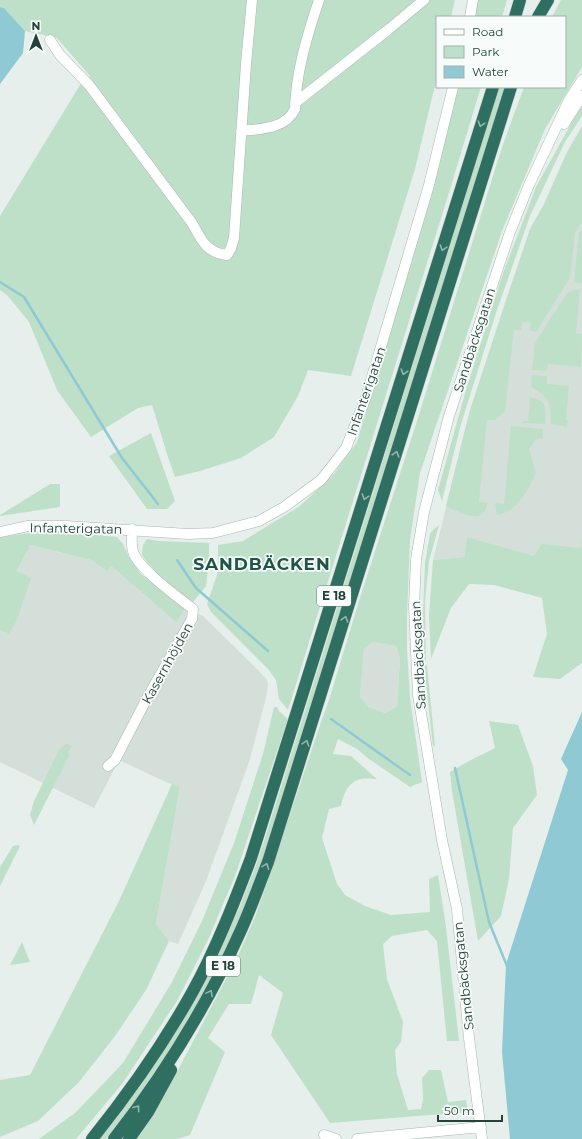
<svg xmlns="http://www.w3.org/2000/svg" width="582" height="1139" font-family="Montserrat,sans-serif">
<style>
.built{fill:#d4dfda}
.green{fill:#bfe0c8;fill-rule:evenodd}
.water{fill:#8ec9d4}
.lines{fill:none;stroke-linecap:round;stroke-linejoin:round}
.stream{stroke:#8ec9d4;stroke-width:2.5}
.minor-casing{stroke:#a8b8b2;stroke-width:11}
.highway-casing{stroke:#c2cac8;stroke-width:13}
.minor{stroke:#fff;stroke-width:10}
.highway{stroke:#2f6f62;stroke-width:12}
.oneway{stroke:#93b5ae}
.labels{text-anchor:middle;stroke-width:3.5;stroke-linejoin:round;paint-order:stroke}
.shield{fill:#f7fbf9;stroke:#637a73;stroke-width:1}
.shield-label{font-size:12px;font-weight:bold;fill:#24423a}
.street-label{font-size:13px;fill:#24423a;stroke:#f7fbf9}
.district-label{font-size:17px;font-weight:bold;letter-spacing:1px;fill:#1f5548;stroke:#f7fbf9}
</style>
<rect width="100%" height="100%" fill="#e6efeb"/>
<path class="built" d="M582,213v365l-115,-41 -3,20 -31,3 37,-150 99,-188z
M29,545l62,15 17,12 3,-6 66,57 8,-15 18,8 56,55 8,9 1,5 -2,13 -17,64 -43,119 -28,63 -9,-3 -13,-17 24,-137 -12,-4 -49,-23 -25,48 -94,-46v-132l9,4 8,-62z
M373,642l23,4 4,12 -3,48 -12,7 -16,-6 -9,-10 4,-48z"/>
<path class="green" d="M0,0h455l-4,17h-14v60l-22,92 -64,207 -43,-6 -10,26 -24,41 -33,21 -41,13 -25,6 -8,-23 -15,-49 -14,3 -47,29 -34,-47 -28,-68 -22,-27 -7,-5v-74l80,-131 10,-9 -33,-38 -32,-7 -21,-23 -4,-1z
M478,0h29l-5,17h-28z
M561,0h21v67l-37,62 -43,102 -82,242 -10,67 -3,76v34l3,48 12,84 -12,5 -41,-28 -12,-10 -19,-10 -5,15 18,2 26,23c-5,0 -11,-1 -16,0 -13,2 -18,17 -20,27l-12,3 -7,29 15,46 8,11 20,11 26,9 39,-3 -1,-33 9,-4 8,52 13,114h-12l-10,-100 -10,-11 -35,6 -9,8 4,35 16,43 -2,20 -6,8 2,24 11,36 13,-1 2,-10 -1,-21 7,-8h12l7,32 18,-2 2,12 -138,11 -59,-88 12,-42 -24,-18 -8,29h-22l-21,34 17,14 -35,83 -13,4h-44l10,-13 35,-56 59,-112 18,-41 12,-34 54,-161 8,-22 30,-99 58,-180 84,-271 23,-63h41v-70h-13zM373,642l23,4 4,12 -3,48 -12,7 -16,-6 -9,-10 4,-48z
M458,87h23l-30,99 -163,524 -9,-11 -3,-19 -8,-11 -57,-57 -4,-8 11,-32v-27l25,-4 57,-35 34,-32 23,-32 80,-268z
M499,87h6l-246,787 -19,45 -36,76 -52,85 -35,46 -11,13h-8l13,-14 37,-50 50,-83 41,-83 20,-52c81,-257 160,-513 240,-770z
M582,104v12l-17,26 -35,74 -33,94 -36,114 -19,77 -4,-11 28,-100 36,-114 34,-89z
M582,126v98l-2,1 -5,8 -5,45 -34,54 -6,-1 1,-8 -9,-1 -1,8h-7l-9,81 -10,9h-8l-8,82 9,1c-1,4 -2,8 -6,11 -8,7 -27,-4 -36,-8l24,-96 37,-113 23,-68 14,-25 22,-50z
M582,230v54l-8,-2 5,-49z
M574,290h6l-4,43 6,1 -1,33 -33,-3 -1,7 -15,-1 3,-27 32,-50z
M532,375l15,1v8l22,2 -3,34 2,1 -1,6 -16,-3c-1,-21 0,-26 -20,-37z
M530,397c18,4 16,11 15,27l-23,-1v-2h6z
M511,426l32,3v9l-7,1 -7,10 7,24c-8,17 -18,39 -39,42l-2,-12 9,1z
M151,433l24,68 -8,8h-20l-38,-53z
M50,484h10v23l-60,9v-1z
M439,525l-10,36 -4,40 1,60 -2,1 -1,-50 2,-49 5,-29 4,-5z
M64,532l53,5 6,7 6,13 12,17 44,34 -8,15 -66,-57 -3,6 -17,-12 -61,-15 -13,26 14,7 -14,42 -8,14 -9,-4v-93l29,-4z
M582,536v127l-22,16 -27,-2 14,-43 -5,-36 -48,-13 -25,-1 -18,24 -20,51 -2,-43 4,-56 31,-3 3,-20 67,19 8,-12 39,4z
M147,539l12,2 50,2v18l-3,25 -13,16c-19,-14 -38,-27 -51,-47l1,-10z
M427,665l8,81h-2l-9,-80z
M274,707h3l2,4 9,8 -53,157 -27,64 -31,61 -55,83 -46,55h-37l36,-26 48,-50 49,-81 30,-61 32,-78 29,-89z
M489,721l29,4 15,41 4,29 -24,33 -4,51 -8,37 -23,25 -26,-150 -2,-19 19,-11 26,-13z
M67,743l5,3 -4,7 2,1 -36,71 -4,-10 4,-14 25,-51z
M172,784l8,3 -24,137 13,17 -23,49 -31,46 -36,46 -41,39 -38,16v-57l30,-5 89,-174z
M17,845l3,1 -20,40v-19l13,-21z
M22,942l8,20 -20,3z"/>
<path class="water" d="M0,7l4,1 21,23 -2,22 -23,31z
M582,712v427h-72l-8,-87 4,-88 62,-194 -7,-11z"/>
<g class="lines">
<path class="stream" d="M0,282l24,15 98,161 36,46
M177,560l19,28 72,63
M331,719l79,56
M455,768l34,154 18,44"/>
<g class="minor-casing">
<path id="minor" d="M470,17l3,-17
M50,40l10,15 29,30 103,138c9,16 14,30 35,32l4,-7 3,-10 12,-174 6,-64
M295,103l94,-74 35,-29
M564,124l18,-28
M241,131c18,-2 45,-2 54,-22 1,-37 12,-73 24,-109
M0,532l28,-6h38l122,8 25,-1 46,-12 25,-14 37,-27 25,-32 20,-51 63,-212 24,-98
M108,766l7,-6 31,-60 46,-81 1,-10c-15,-12 -56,-41 -60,-58 -2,-6 -1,-15 -1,-22
M324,1135l12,4
M357,1139l124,-12
M482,1139l-13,-101 -12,-129 -15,-69 -24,-145 -4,-88 2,-48 8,-47 25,-96 61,-184 19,-47 40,-85 13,-20"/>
</g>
<g class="highway-casing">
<path id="highway" d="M515,17l5,-17
M538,17l10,-17
M92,1139c37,-46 72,-96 101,-148 23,-42 41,-88 58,-133l242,-771
M114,1139c50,-64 94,-135 127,-209 10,-22 18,-45 27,-68l243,-775
M129,1139l19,-27 23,-42"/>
</g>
<use href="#minor" class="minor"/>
<use href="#highway" class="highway"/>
</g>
<defs><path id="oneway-chevron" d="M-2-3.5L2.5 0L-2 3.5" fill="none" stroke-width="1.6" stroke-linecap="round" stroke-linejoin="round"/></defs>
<g class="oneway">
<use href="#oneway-chevron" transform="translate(481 124) rotate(107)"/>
<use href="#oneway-chevron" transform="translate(443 248) rotate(107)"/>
<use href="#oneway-chevron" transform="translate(404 372) rotate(107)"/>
<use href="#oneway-chevron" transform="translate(396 454) rotate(-73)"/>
<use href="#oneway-chevron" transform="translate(365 497) rotate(107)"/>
<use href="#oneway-chevron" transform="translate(345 619) rotate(-73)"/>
<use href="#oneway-chevron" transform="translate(306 743) rotate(-72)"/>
<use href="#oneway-chevron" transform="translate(266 866) rotate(-69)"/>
<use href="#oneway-chevron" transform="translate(210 993) rotate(-62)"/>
<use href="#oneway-chevron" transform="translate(137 1108) rotate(-54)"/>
</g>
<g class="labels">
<g class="shield">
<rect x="317" y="586" width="34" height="20" rx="3"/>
<rect x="206" y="956" width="34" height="20" rx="3"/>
</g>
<g class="shield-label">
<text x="334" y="600">E 18</text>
<text x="223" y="970">E 18</text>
</g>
<g class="street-label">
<text transform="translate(474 340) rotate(-72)" y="5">Sandbäcksgatan</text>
<text transform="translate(366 391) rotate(-71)" y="5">Infanterigatan</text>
<text transform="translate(76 528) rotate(1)" y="5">Infanterigatan</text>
<text transform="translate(418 655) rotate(-93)" y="5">Sandbäcksgatan</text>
<text transform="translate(167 663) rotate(-61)" y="5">Kasernhöjden</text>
<text transform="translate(463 976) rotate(-96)" y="5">Sandbäcksgatan</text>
</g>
<g class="district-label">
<text x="262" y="570">SANDBÄCKEN</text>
</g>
</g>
<rect x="436" y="16" width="130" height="72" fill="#f7fbf9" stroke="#a3b1ad"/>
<rect x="444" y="29" width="20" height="6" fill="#ffffff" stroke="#a3b1ad"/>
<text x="472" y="36" font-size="12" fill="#24423a">Road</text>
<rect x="444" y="46" width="20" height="12" fill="#bfe0c8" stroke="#a3b1ad"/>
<text x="472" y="56" font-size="12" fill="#24423a">Park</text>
<rect x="444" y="66" width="20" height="12" fill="#8ec9d4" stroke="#a3b1ad"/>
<text x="472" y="76" font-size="12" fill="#24423a">Water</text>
<g transform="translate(36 36)" stroke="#f7fbf9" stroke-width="3" paint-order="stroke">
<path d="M0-3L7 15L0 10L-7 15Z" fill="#24423a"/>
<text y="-6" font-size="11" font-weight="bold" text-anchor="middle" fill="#24423a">N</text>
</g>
<path d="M438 1115v6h64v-6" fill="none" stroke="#24423a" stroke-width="2"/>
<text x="444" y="1115" font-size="12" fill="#24423a" stroke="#f7fbf9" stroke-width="3" paint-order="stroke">50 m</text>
</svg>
